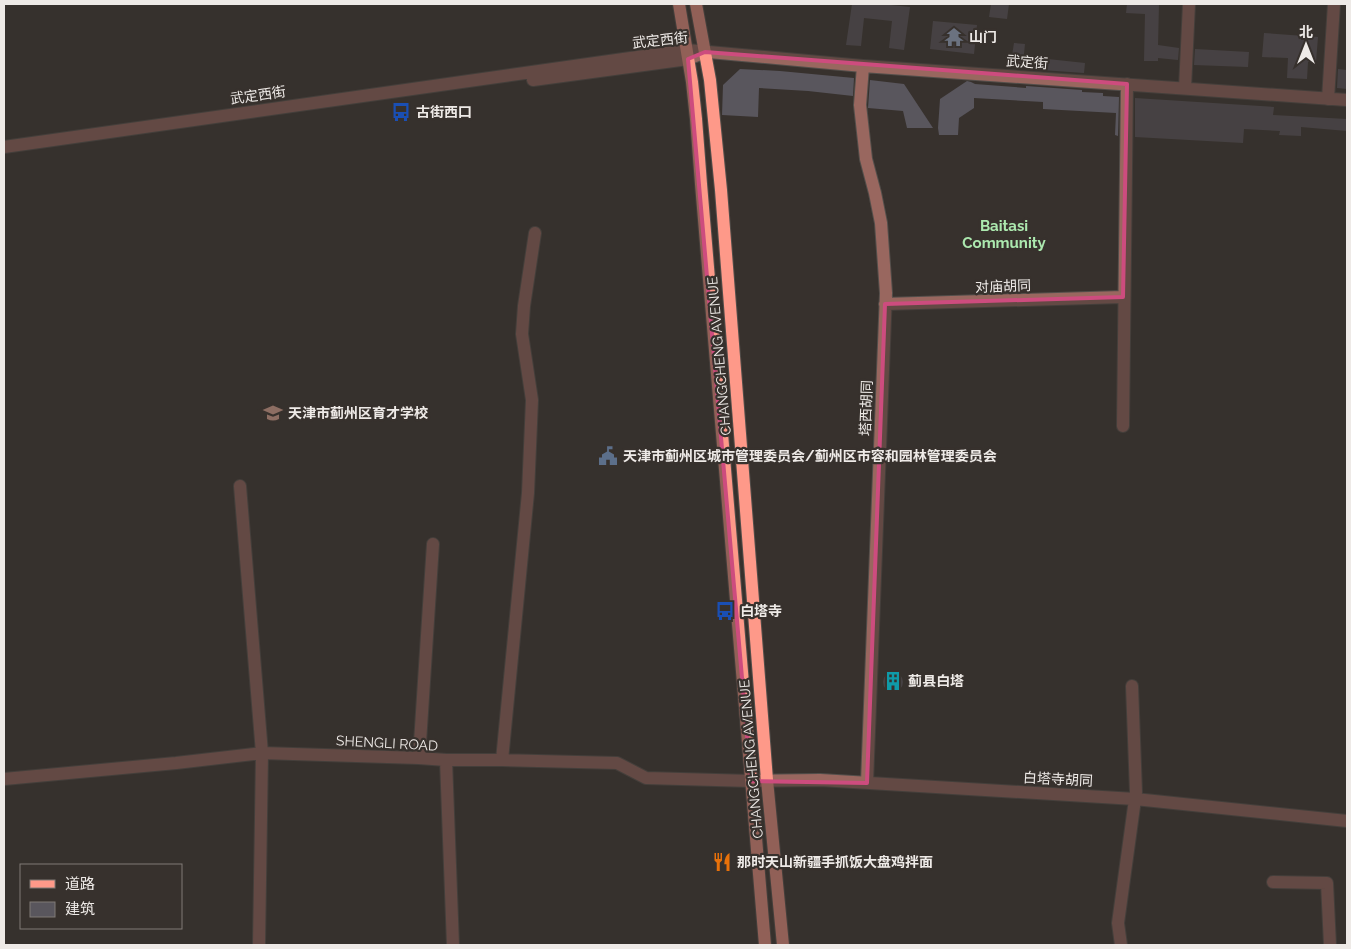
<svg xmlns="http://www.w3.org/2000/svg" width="1351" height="949" font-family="Raleway,'Noto Sans SC',sans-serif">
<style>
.building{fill:#59565d}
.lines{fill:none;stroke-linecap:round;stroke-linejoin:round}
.minor-casing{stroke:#544f4b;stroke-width:14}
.major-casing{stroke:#544f4b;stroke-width:14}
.minor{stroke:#99675f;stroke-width:12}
.major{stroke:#fe9989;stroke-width:12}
.marked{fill:none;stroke:#cd4c7e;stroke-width:4;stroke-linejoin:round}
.labels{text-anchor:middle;stroke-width:4.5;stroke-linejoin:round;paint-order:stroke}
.poi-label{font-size:14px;font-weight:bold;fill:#eeeae7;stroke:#37312d;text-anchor:start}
.street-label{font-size:14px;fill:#eeeae7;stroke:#37312d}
.neighbourhood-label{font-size:15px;font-weight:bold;fill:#ace9af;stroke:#37312d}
</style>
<rect width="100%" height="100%" fill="#37312d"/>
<path class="building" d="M852,4h29l29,3 -6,43 -15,-2 3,-27 -28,-3 -3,28 -15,-1z
M991,4h18l-2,15 -18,-2z
M1127,4h32l-1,41 21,3 -1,12 -20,-2v3h-14l1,-47 -19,-1z
M933,21l44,4 -3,29 -44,-5z
M1264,33l54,4 -2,25h-8l-1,17 -20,-1 1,-20 -26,-1z
M1014,43l11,1 -2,19 -12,-1z
M1195,49l54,3 -1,15 -54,-2z
M1029,57l56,6 -1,10 -56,-4z
M740,69l40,2 74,7 -1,18 -45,-5 -49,-3 -1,29 -36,-2 1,-30z
M1338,69l9,1v19l-10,-1z
M870,80l34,4 29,44h-26l-4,-17 -35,-3z
M967,81l4,1 4,2 51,4v-2l56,4v2l21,1v3l16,1 -1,39 -3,-1 1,-22 -73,-4v-7l-69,-4v10l-15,10 -1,17h-19l-1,-7 2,-29z
M1135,98l139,9 -1,8 74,4v12l-46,-4v9l-22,-1 1,-4 -36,-2 -1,14 -108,-6z
M883 682a10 10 0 1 1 20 0a10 10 0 1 1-20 0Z"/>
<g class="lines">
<g class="minor-casing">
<path id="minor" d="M863,66l-3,39 6,54 9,34 6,30 5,70 -19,490
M533,80l155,-21 10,-4
M1185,88l4,-84
M1328,99l6,-95
M4,147l683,-97 176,16 484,34
M885,304l238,-7
M1123,426l4,-342
M240,486l22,267 -3,192
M419,758l14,-214
M446,760l7,185
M502,760l26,-267 4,-93 -10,-66 2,-28 11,-73
M4,779l172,-16 86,-10 157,5 27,2h56l115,3 29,15 105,3 69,-1 315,19 212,22
M1273,882l54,1 3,62
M1121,945l-3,-22 18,-131 -4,-106"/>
</g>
<g class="major-casing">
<path id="major" d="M679,4l13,78 4,37 5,65 64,761
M696,4l14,76 11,110 46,590 16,165"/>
</g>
<use href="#minor" class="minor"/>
<use href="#major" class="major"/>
</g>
<path d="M0 0H1351V949H0ZM705,52l422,32 -4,213 -238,7 -18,479 -116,-2 -63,-722z" fill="#37312d" fill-opacity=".55" fill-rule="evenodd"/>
<path class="marked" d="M705,52l422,32 -4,213 -238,7 -18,479 -116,-2 -63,-722z"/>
<defs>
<g id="temple-bare" transform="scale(1.5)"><path d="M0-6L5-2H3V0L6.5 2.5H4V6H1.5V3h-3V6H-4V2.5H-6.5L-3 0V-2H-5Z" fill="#6b7280" stroke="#37312d" stroke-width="2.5" paint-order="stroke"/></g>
<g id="bus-bare" transform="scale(1.5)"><path d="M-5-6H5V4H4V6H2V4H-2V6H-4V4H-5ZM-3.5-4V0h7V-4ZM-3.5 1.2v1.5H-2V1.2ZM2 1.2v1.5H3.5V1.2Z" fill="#1a4fb4" stroke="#37312d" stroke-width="2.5" paint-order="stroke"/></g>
<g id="school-bare" transform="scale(1.5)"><path d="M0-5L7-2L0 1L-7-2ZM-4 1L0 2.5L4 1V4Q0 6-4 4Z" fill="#8d6e63" stroke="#37312d" stroke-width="2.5" paint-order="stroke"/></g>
<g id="civic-bare" transform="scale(1.5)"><path d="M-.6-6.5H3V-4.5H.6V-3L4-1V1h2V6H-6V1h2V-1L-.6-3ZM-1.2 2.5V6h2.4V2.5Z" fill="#5c6f8a" stroke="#37312d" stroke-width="2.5" paint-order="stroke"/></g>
<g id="building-bare" transform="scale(1.5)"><path d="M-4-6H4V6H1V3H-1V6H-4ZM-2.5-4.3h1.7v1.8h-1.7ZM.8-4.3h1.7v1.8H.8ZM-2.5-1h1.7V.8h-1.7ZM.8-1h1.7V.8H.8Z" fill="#0f9aa8" stroke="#37312d" stroke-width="2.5" paint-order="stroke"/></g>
<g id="restaurant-bare" transform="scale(1.5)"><path d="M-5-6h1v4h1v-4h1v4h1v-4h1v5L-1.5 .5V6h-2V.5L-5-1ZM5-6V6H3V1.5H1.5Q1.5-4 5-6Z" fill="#e8710a" stroke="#37312d" stroke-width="2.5" paint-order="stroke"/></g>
</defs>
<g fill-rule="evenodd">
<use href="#temple-bare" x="954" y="37"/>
<use href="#bus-bare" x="401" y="112"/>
<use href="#school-bare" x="273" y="413"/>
<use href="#civic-bare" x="608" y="456"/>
<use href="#bus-bare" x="725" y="611"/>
<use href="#building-bare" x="893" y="681"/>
<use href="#restaurant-bare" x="722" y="862"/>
</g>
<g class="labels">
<g class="poi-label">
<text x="969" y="42">山门</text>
<text x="416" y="117">古街西口</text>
<text x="288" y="418">天津市蓟州区育才学校</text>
<text x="623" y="461">天津市蓟州区城市管理委员会/蓟州区市容和园林管理委员会</text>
<text x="740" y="616">白塔寺</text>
<text x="908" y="686">蓟县白塔</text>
<text x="737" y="867">那时天山新疆手抓饭大盘鸡拌面</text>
</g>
<g class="street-label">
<text transform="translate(660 40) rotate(-6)" y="5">武定西街</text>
<text transform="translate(1027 62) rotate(4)" y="5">武定街</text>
<text transform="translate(258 95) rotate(-8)" y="5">武定西街</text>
<text transform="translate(1003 286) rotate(-2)" y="5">对庙胡同</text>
<text transform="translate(719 356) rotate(-95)" y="5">CHANGCHENG AVENUE</text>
<text transform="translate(866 408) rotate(-88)" y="5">塔西胡同</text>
<text transform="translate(387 743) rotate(3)" y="5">SHENGLI ROAD</text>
<text transform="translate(751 759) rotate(-95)" y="5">CHANGCHENG AVENUE</text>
<text transform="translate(1058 779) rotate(3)" y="5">白塔寺胡同</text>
</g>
<g class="neighbourhood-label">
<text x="1004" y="231">Baitasi<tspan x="1004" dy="17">Community</tspan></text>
</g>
</g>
<rect width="1351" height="949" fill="none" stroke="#eeeae7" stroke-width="10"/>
<rect x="20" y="864" width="162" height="65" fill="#37312d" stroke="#807b77"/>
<rect x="30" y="880" width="25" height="8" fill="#fe9989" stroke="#807b77"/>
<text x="65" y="889" font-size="15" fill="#eeeae7">道路</text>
<rect x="30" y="902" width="25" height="15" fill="#59565d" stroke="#807b77"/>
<text x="65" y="914" font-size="15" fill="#eeeae7">建筑</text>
<g transform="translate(1306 45)" stroke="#37312d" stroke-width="4" paint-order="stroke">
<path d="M0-4L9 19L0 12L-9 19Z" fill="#eeeae7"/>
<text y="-8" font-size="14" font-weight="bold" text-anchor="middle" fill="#eeeae7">北</text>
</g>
</svg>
